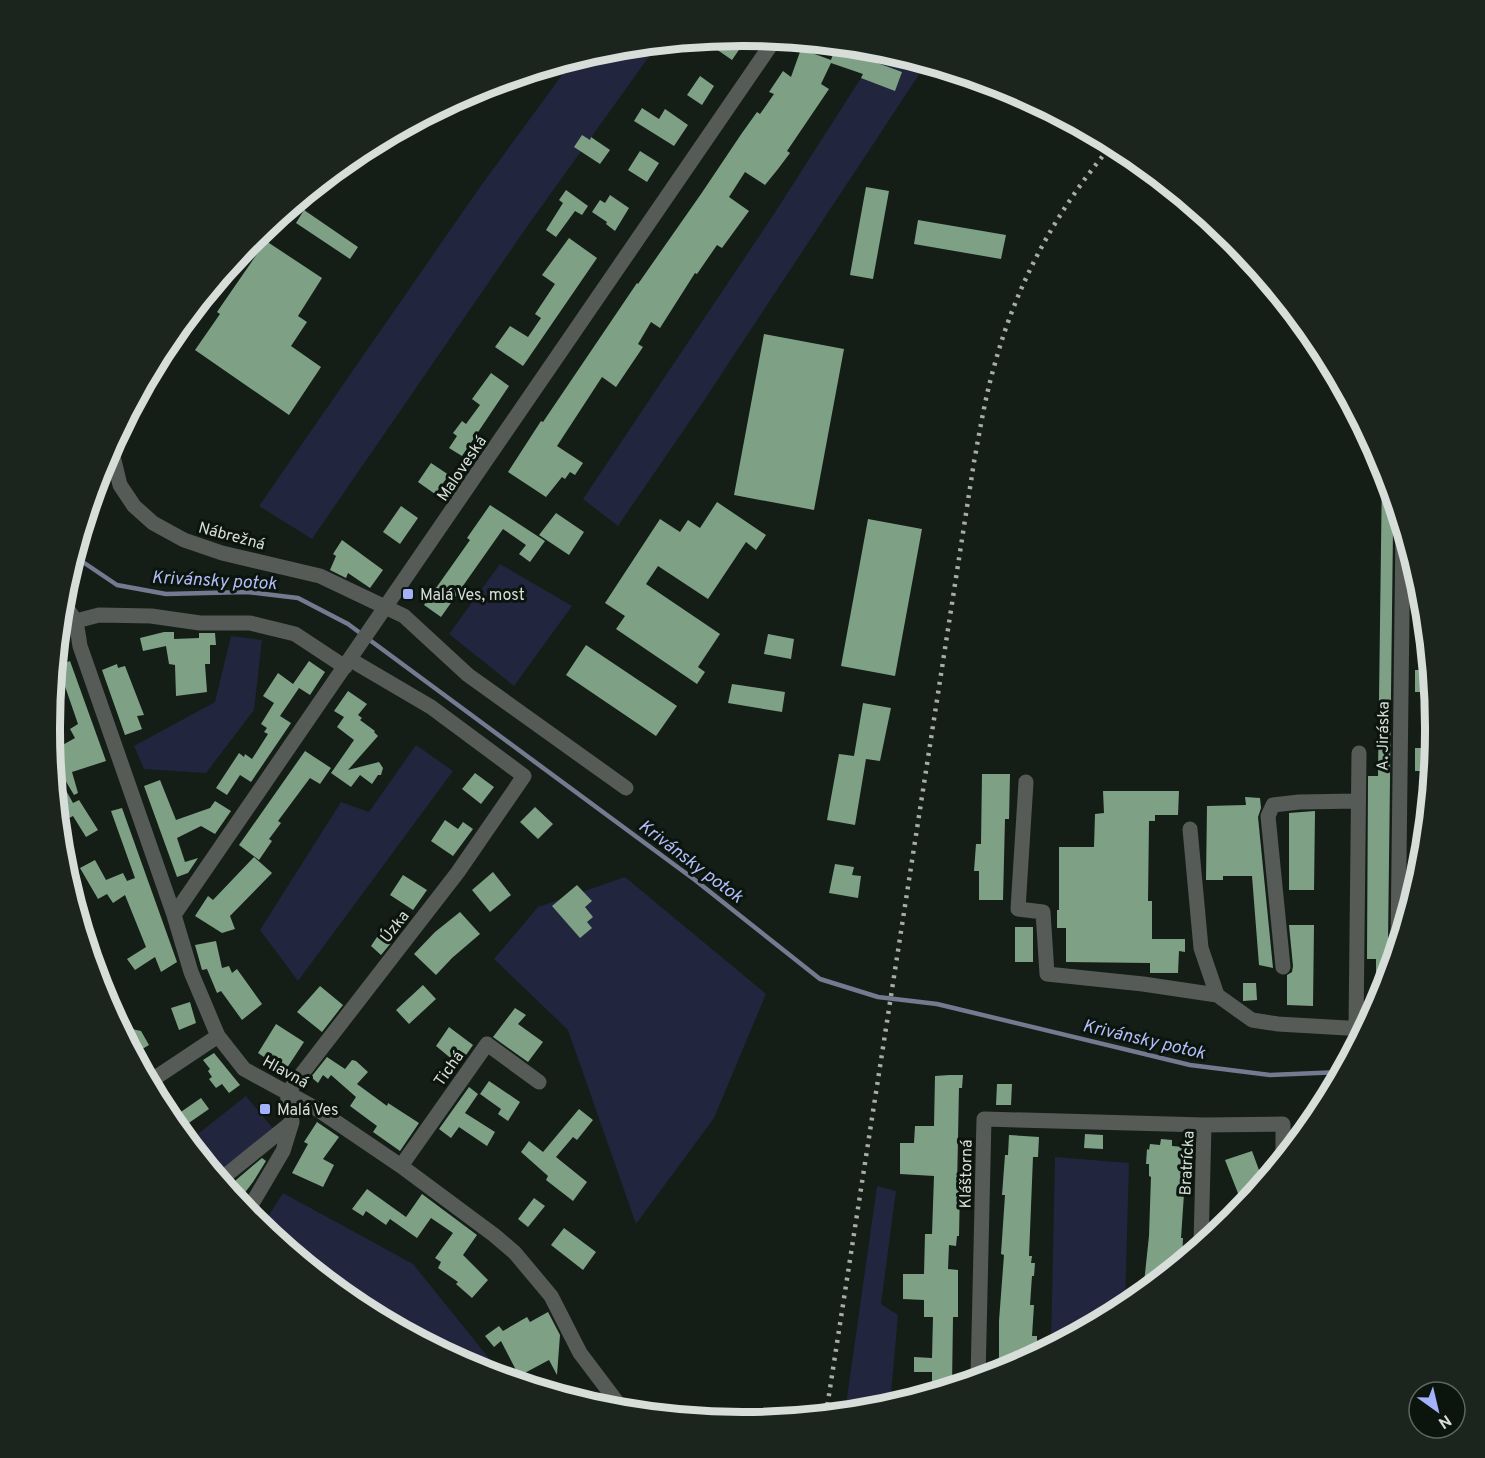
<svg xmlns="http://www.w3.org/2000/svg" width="1485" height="1458" font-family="Overpass,sans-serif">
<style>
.green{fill:#21253e}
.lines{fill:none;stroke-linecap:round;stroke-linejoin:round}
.stream{stroke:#747a90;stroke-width:4.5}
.building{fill:#7ea186}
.minor{stroke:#565b57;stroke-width:15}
.rail{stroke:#a6ada7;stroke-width:4.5;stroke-dasharray:3 6;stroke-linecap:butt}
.poi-dot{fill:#a4b2fc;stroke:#0b150e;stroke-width:2}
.labels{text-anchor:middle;stroke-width:6;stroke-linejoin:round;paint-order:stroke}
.street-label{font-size:16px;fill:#d7ddd8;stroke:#0b150e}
.poi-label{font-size:16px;fill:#d7ddd8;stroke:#0b150e;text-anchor:start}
.water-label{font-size:18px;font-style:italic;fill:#b2befa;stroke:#0b150e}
.rim{fill:none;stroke:#d7ddd8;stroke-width:8}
</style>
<rect width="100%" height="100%" fill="#141e16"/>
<path class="green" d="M658,44l-132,184 -214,311 -53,-33 221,-319 93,-127 35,-11z
M879,50l47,14 -223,338 -85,124 -35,-27 189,-282z
M500,564l72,42 -58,80 -65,-52z
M231,636l31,4 -8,70 -48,63 -62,-4 -10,-23 81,-44z
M416,745l37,26 -155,210 -38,-51 81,-128 28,10z
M625,877l141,117 -52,124 -78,106 -68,-194 -74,-71 44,-52z
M246,1096l29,35 -58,45 -28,-35z
M1055,1157l74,6 -4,143 -74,40z
M877,1186l19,5 -15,113 17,11 -8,90 -13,4 -32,3z
M283,1193l130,71 92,114 -28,-9 -127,-70 -88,-73z"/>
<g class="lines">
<path class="stream" d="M74,556l43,29 49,9 81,-2 51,6 50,26 347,256 125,99 58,18 59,7 253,61 80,10 71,-3"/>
</g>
<path class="building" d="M739,36l6,5 -13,19 -29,-20z
M836,45l17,2v7l49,18 -7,19 -34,-13 2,-4 -32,-11 -10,21 8,5 -42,62 3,2 -12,16 -13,16 -20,-13 -16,25 20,14 -27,37 -5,-3 -20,29 -2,-1 -35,55 -9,-6 -13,22 5,3 -27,40 -14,-10 -45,69 26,17 -8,12 -5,-3 -5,7 -3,-2 -16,20 -38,-25 33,-51 2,1 94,-139 1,1 63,-90 41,-61 15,-21 3,2 14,-20 -5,-2 14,-21 8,6 10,-28 30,11z
M700,76l14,10 -12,19 -15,-10z
M642,108l17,11 6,-10 23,16 -14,21 -40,-25z
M582,135l8,5 1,-3 19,13 -10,14 -26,-17z
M640,151l19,12 -12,19 -19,-12z
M866,187l23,4 -16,88 -23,-4z
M566,190l22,16 -6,9 -7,-4 -19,26 -10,-7 17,-27 -4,-3z
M610,195l19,13 -14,23 -9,-7 1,-2 -15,-10 8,-12 5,3z
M304,210l54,37 -8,12 -54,-36z
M918,220l88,15 -5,24 -87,-15z
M569,238l28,20 -74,108 -28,-19 15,-21 18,11 13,-19 -6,-4 20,-30 -13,-9z
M266,241l56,37 -24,38 9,6 -16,24 30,21 -32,48 -94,-65 25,-36 -3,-2z
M764,334l80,15 -30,161 -80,-15z
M491,373l18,13 -47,70 -13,-8 8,-12 -4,-3 9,-12 4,3 14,-19 -8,-6z
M431,463l18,12 -14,19 -17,-12z
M1385,471l10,34 -2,24 -5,415 3,6v10l-1,9 -7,26 -7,11v-47h-9l1,-183h10l4,-304z
M717,502l49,33 -10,15 -10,-8 -38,57 -50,-33 -12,18 74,50 -22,33 7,5 -8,12 -81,-55 9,-13 -20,-13 55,-84 20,13 8,-12 12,8z
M490,505l55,36 -15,21 -11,-8 7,-9 -23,-16 -62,88 -17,-12 46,-65 -3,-2z
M401,506l17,12 -18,26 -17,-12z
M556,513l28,19 -15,23 -30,-20z
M868,519l54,10 -27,147 -54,-10z
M342,540l41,30 -13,18 -22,-15 -2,5 -16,-8 6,-14 -3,-2z
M1412,585h8l4,26h-12z
M164,632h10v7l25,-1v-5h16l1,12h-6v19h-5l2,28 -31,4 -1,-31 -6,-1 -3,-18 -23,5 -3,-13z
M768,634l26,5 -3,20 -27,-5z
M586,645l91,61 -21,30 -90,-61z
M70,661l36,100 -34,11 6,21 -4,2 -22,-37v-7l23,-13 -5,-9 8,-5 -20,-58z
M309,661l16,11 -15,23 -11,-7 -19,28 11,7 -40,59 -11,-7 -13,20 -11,-7 23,-35 5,4 1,-3 7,5 16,-25 -4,-2 3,-4 -6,-4 13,-21 -11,-7 15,-23 15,11z
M117,664l1,4 7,-2 19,49 -7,1 5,13 -17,6 -23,-65z
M1415,670h15l2,22h-17z
M732,684l53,8 -3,20 -54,-9z
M348,691l19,13 -9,11 4,3 -2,2 15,11 -1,1 4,4 -30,34 31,-8 4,6 -2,7h-3l-6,9 -12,-9 -9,12 -20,-14 23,-33 -17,-13 7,-10 -10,-6z
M863,703l28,5 -11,53 -14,-2 -11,66 -28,-5 12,-66 15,2z
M1415,748h19l-3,23h-16z
M305,751l26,17 -11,16 -10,-6 -32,43 3,2 -12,16 3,2 -13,19 -20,-15z
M53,767l20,36 6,-3 19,30 -12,7 -13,-21 -14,7z
M475,773l19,14 -13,17 -19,-15z
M982,774h28l-1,45h-4l-2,81h-24v-29h-5l2,-27h5z
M160,780l16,40 34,-12 5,-7 16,10 -16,23 -14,-8 -24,12 8,24 13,-4 -10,15 -11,4 -33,-91z
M1103,791h76l-1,24h-23v6h-6l-1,80h4v38h33v13l-6,-1 -1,22h-28v-10l-84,-1v-34h-9v-18h2v-63h35l1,-33 9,-1z
M1245,797l15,1 1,10 -3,9 15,151 -14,-3 -7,-89h-29v4h-17l1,-74 39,-1z
M535,807l18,17 -15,15 -18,-17z
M122,808l55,154 -16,10 -6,-15 -20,13 -8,-11 19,-12 -21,-52 -12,8 -6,-9 -9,5 -18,-31 15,-8 11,20 17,-7 4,8 8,-3 -24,-67z
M1315,811l-1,79h-25v-77z
M445,820l13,9 5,-7 10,7 -20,27 -22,-15z
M254,857l18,16 -42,43 5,13 -13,4 -27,-17 13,-20 5,4z
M835,864l19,3 -2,8 9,1 -3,22 -29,-5z
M493,872l18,23 -21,17 -18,-22z
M403,875l24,15 -14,20 -23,-15z
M577,885l15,16 -7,6 8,10 -6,5 5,6 -12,10 -28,-32z
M460,912l20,22 -28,24 -16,17 -22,-21 21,-22z
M1289,925h25l-1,81 -26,-1v-30l5,-3 1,-6z
M1015,927h18v35h-18z
M379,934l12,9 -10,12 -10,-9z
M216,941l6,27 7,-2 3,7 5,-4 25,35 -20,16 -21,-29 -4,2 -10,-24 -5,1 -7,-25z
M1243,983h13l1,17 -14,1z
M423,985l13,14 -27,25 -13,-14z
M320,986l23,19 -21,27 -25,-20z
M190,1002l6,21 -17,7 -8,-22z
M515,1008l11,7 -8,9 25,18 -15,20 -35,-25z
M276,1024l28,18 -19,29 -27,-18z
M449,1027l24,18 -14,20 -23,-19z
M132,1029l9,2 8,14 -15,9 -7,-14 2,-2z
M214,1053l26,32 -11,8 -7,-9 -6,4 -7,-9 3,-2 -4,-6 2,-2 -7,-9z
M327,1057l18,12 7,-9 4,1 12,11 -11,12 30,22 1,-3 31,20 -19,28 -27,-19 4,-6 -27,-20 6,-9 -25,-22 -3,4 -5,-4 -5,8 -7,-6z
M949,1075h14l-1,13h-3l-2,100h3l-1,48h-2l-1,10 -7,-1 -1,24 10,1v47h-5l-1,69 -20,6v-20h-18v-15l18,1 1,-41h-9v-17l-21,-1v-25h21l1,-40h7l2,-58 -34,-2v-31h14l1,-17h19l1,-50z
M489,1081l31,21 -12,19 -10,-7 3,-5 -21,-15z
M997,1084h15l-1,21h-15z
M469,1087l9,7 -13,19 30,19 -8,14 -28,-19 -8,11 -12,-9z
M201,1098l8,11 -26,18 -8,-11z
M579,1109l14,11 -16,20 -4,-3 -17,20 31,25 -14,19 -27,-21 2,-4 -27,-24 8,-11 14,11z
M317,1122l22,15 -16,22 11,6 -11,22 -31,-14 16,-29 -4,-2z
M1085,1134l18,1v14l-19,-1z
M1009,1135l30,2 -1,20h-5l-4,99h3l-1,7h4l-1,13h-2l-2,29h4l-2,31h5v18l-38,18v-51l5,-66 -3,-1 4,-59h-3l3,-40h3z
M1161,1139l11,1v6l11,1v31l2,1 -4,59h2l-1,22 -29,24 -9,-1 5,-47 2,-59 -2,-1v-12h-3l1,-15 2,1 1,-6 10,1z
M1252,1151l11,30 -20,25 -18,-46z
M262,1158l4,3 -13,21 -13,17 -12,-9 8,-10z
M367,1189l39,28 16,-23 55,41 -14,20 25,25 -16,18 -16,-14 2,-2 -20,-14 3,-6 -6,-4 18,-25 -22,-15 -14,20 -27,-19 -4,6 -20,-14 -3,5 -11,-7z
M534,1198l11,8 -17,21 -10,-8z
M564,1228l32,24 -13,18 -32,-25z
M548,1312l12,23 -3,40 -8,-15 -30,16 -18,-35 -7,6 -9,-11 14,-10 4,5 24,-14 3,5z"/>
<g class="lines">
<path class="minor" d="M111,448l9,37 14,21 19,17 31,17 38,13 98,23 84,40 64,59 158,113
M62,602l14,19 23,-6 52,1 49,7h50l45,11 50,33
M76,621l4,25 94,269 17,57 27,64 26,33 73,40 84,57 93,69 21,18 36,43 29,57 43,57
M1026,782l-8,127 25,3 4,62 96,10 74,11
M1190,829l11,119 16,47 35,25 26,4 86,5
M174,915l601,-876
M1398,944l5,-415
M1283,967l-15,-151 5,-11 26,-3 59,-1
M1356,1028l3,-275
M149,1082l69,-46
M287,1093l171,-221 66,-96 -93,-69 -80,-47
M401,1166l86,-122 52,38
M220,1180l72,-58
M247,1212l36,-61 9,-29 -5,-29
M1201,1245l3,-120 79,-1v33
M978,1378l6,-259 220,6"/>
<path class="rail" d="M826,1414l148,-952c6,-32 11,-64 20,-95 22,-83 63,-158 118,-222"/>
</g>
<g class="poi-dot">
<rect x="402" y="588" width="12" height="12" rx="3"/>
<rect x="259" y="1103" width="12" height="12" rx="3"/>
</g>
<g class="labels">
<g class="street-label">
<text transform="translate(461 468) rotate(-56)" y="6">Maloveská</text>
<text transform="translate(232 535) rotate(15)" y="6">Nábrežná</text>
<text transform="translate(1382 736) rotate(-89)" y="6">A. Jiráska</text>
<text transform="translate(394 926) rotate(-52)" y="6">Úzka</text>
<text transform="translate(448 1068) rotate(-55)" y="6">Tichá</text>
<text transform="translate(286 1071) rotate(29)" y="6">Hlavná</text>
<text transform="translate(1186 1163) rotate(-87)" y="6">Bratrícka</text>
<text transform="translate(965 1174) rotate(-89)" y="6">Kláštorná</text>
</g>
<g class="poi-label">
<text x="420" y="600">Malá Ves, most</text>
<text x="277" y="1115">Malá Ves</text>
</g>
<g class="water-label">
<text transform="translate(214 580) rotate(3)" y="6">Krivánsky potok</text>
<text transform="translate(691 861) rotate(37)" y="6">Krivánsky potok</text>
<text transform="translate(1144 1039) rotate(13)" y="6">Krivánsky potok</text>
</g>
</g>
<path d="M0 0H1485V1458H0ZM742 46H743A682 682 0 0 1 1425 728V730A682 682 0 0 1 743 1412H742A682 682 0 0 1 60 730V728A682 682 0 0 1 742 46Z" fill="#1b251e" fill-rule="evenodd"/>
<path class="rim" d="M742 46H743A682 682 0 0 1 1425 728V730A682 682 0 0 1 743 1412H742A682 682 0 0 1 60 730V728A682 682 0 0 1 742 46Z"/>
<g transform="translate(1437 1410) rotate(146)"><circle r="28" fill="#0b150e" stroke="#5d655f" stroke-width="1.5"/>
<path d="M0-4.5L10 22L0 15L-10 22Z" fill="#a4b2fc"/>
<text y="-9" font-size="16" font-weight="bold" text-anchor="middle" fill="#d7ddd8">N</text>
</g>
</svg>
